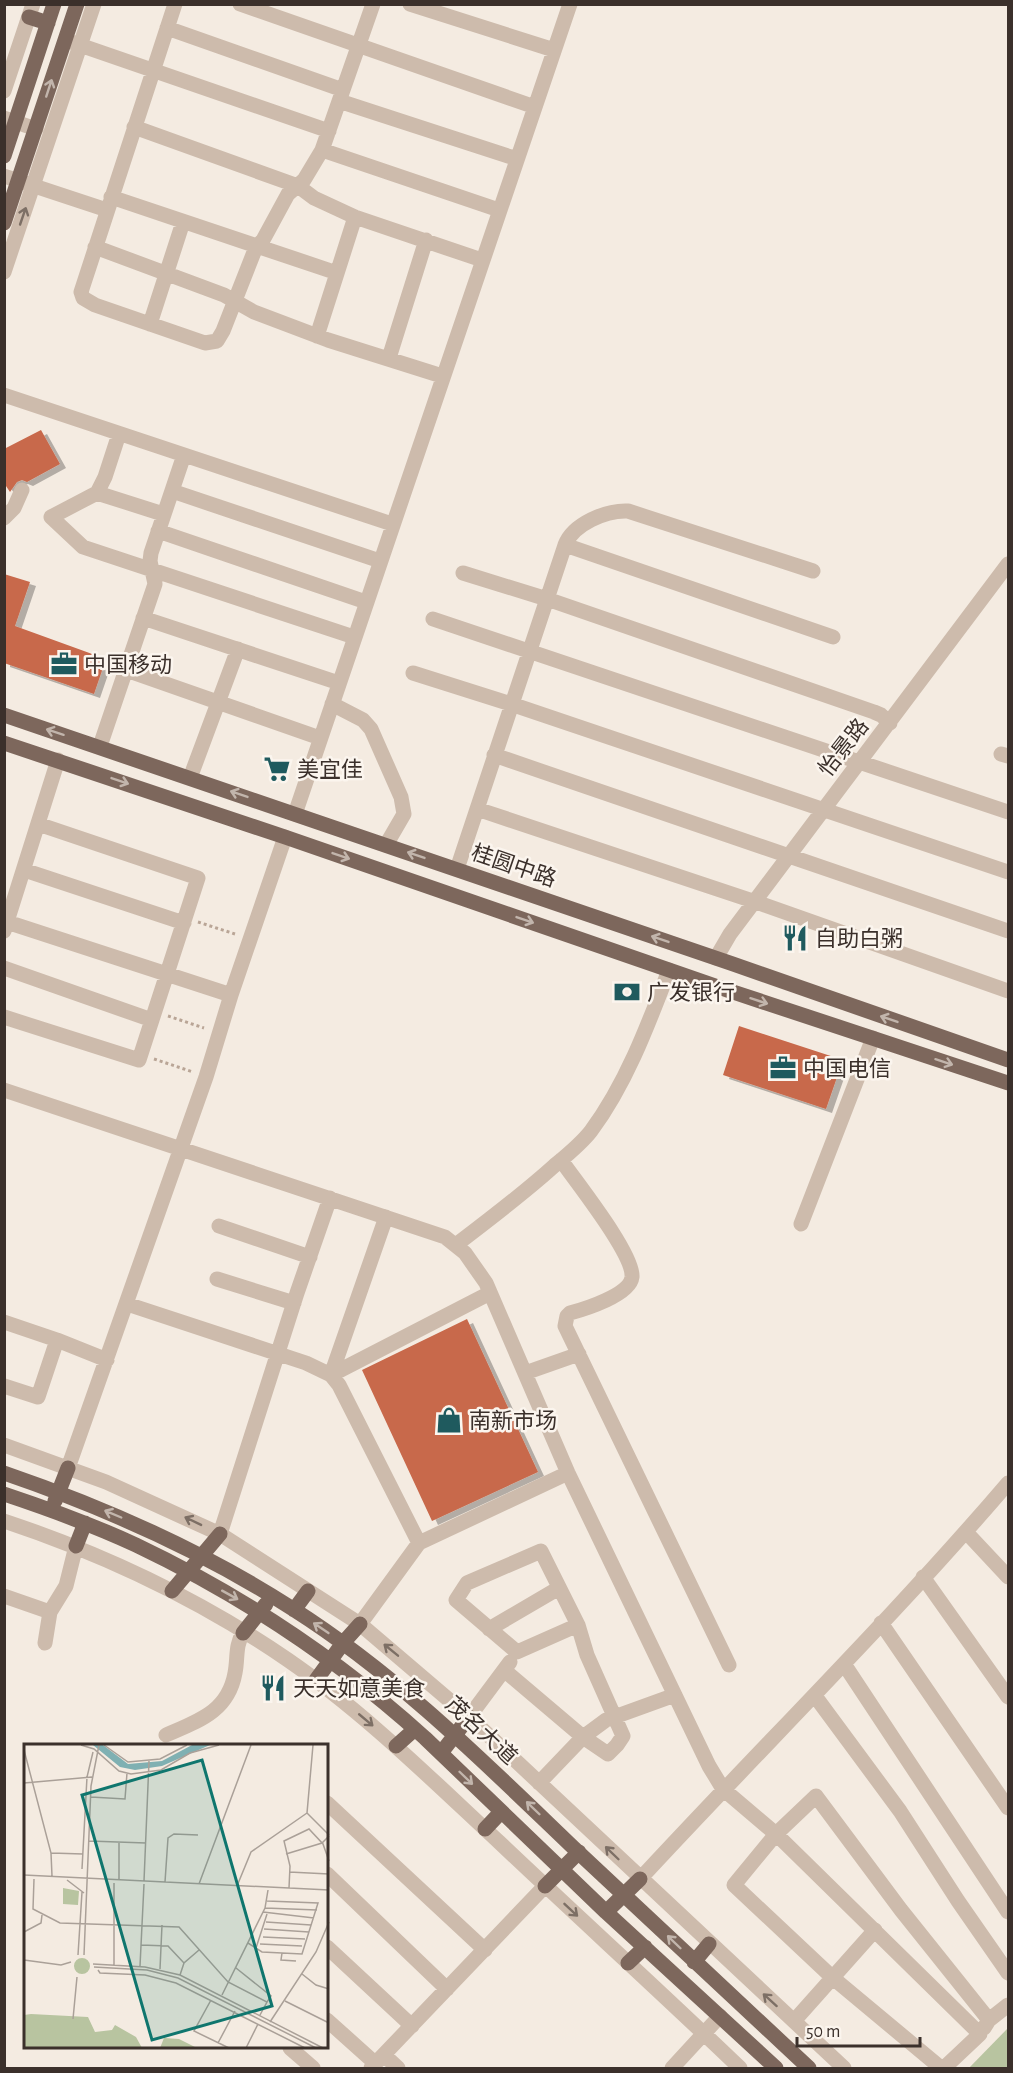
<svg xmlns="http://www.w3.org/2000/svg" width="1013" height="2073" font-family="'Alegreya Sans','Noto Sans SC',sans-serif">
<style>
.green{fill:#b8c4a0}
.building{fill:#c8694b;filter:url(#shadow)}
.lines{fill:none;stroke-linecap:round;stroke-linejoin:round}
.path{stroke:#b9a596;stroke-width:3;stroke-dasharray:3 3;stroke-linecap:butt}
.minor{stroke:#cdbbac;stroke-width:15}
.major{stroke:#7d675c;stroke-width:15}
.oneway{stroke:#c2b5ac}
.oneway2{stroke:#7d6f65}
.labels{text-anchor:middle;stroke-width:5;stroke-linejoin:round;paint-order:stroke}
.poi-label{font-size:22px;fill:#3b302b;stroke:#fbf5ee;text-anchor:start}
.street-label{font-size:22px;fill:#3b302b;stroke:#fbf5ee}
.inset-road{fill:none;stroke:#aaa098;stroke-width:1.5}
.view{fill:#0f766e;fill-opacity:0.15;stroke:#0f766e;stroke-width:3}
.inset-edge{fill:none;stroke:#3b302b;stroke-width:3}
</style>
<defs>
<filter id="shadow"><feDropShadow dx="6" dy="4" stdDeviation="0" flood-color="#0004"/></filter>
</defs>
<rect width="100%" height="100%" fill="#f4ebe1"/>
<path class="green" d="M1008,2028v40h-39z"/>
<path class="building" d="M41,430l19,34 -33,18 -5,-2 -5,2 -7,10 -6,-9v-34z
M4,574l26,8 -15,44 91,33 -12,35 -90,-31z
M739,1026l104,34 -17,49 -103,-34z
M467,1319l71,153 -106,49 -70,-151z"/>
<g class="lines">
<path class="path" d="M198,922l37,12
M168,1016l36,12
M154,1059l39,13"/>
<path class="minor" d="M175,4l-94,288 2,6 12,7 110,38 12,-2 6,-10 33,-84 7,-7 25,-46 16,-14 18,-30 51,-146
M240,4l295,103
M410,4l144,46
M167,28l176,62
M71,42l258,89
M4,91l29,-87
M339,101l178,58
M4,118l32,11
M134,127l164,59 16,12 41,19 127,43
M322,150l177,60
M4,176l103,34
M111,197l226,76
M95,247l129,48 30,17 74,28 114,36
M4,272l90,-268
M150,324l33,-102
M317,336l38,-119
M389,358l37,-118
M4,395l388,129
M119,434l-14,43 -8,16 -46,24 32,30 271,90
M172,491l208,70
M97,493l66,21
M4,518l10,-10 8,-18
M158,531l208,71
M565,545l268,92
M463,573l84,26 327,113 7,3 9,8
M143,618l196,65
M433,619l575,193
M126,670l194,68
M413,673l98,31 497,168
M332,704l31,16 8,9 30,68 3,17 -18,31
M100,746l55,-162 -5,-23 1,-8 33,-98
M1001,754l7,2
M494,755l514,176
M190,778l48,-129
M477,809l279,93 252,89
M295,814l275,-810
M457,869l108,-324c8,-21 41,-35 63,-34l185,60
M24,870l160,53
M7,922l224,73
M4,931l54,-171
M716,958l14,-24 278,-370
M4,968l148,52
M4,1017l135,43 59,-182 -160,-54
M4,1090l441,147 20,16 21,30 82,190 141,293 14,23 53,45 204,200 -36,34
M561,1160c15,22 73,94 71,117 -2,18 -47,32 -62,36l-3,3 -2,10 164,339
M801,1224l72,-186
M219,1226l91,31
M457,1244c33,-25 66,-50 97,-78 12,-10 27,-22 37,-35 35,-47 57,-106 78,-161
M217,1279l77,24
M127,1304l179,59 25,12 8,10 80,158
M4,1322l53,18 50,20
M525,1373l54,-19
M331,1375l159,-82
M331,1375l55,-158
M4,1386l34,11 19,-57
M4,1445l102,37 114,52 140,90 109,93 375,351
M68,1468l138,-391 25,-82 54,-158
M4,1521c102,34 195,78 284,139 77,53 143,119 211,182 80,76 162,150 241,226
M966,1532l42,45
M220,1534l77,-241 33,-95
M923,1577l85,120
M4,1596l46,16
M881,1623l127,185
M360,1624l59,-81 149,-70
M489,1629l70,-41
M45,1643l5,-31 16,-26 10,-40
M844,1664l164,248
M504,1670l79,67 25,17 9,-9 6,-9 -36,-81 -9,-30 -37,-74 -74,32 -11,17 61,52 61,-27
M815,1696l85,115 58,90 50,72
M469,1717l41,-55
M166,1735c32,-14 62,-23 69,-62 3,-15 0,-27 8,-40
M539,1783l44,-46 23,-17 69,-25
M327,1803l158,147
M327,1874l120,115
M640,1879c122,-132 251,-259 368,-396
M327,1947l85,79
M327,2020l49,44
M794,2021l81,-91
M984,2028l5,-8 19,-15
M290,2048l23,20
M384,2055l14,13
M371,2068l174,-182
M672,2068l48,-52
M941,2068l-108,-90 -99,-93 42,-51 40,-38 85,114 88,110"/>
<path class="major" d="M29,17l19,6
M4,156l50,-152
M4,223l73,-219
M4,715l729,249 275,96
M4,743l281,94 439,152 284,94
M4,1473c102,35 199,78 289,136 107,68 195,157 286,244 76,72 154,143 230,215
M4,1494c45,15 89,31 132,51 105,50 203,115 289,193l181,174 170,156
M55,1501l13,-33
M76,1546l9,-23
M172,1591l48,-57
M294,1610l14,-19
M243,1633l23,-29
M316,1680l27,-37 17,-19
M396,1746l19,-17
M441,1753l28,-36
M485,1829l16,-17
M545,1886l34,-34
M606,1912l34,-33
M694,1962l15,-18
M628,1963l17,-16"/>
</g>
<defs><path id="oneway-shaft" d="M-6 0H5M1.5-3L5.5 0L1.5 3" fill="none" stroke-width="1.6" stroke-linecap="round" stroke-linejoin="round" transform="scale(1.5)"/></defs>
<g class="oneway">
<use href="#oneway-shaft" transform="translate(49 88) rotate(-72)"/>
<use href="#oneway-shaft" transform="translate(55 732) rotate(-162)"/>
<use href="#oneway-shaft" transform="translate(120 781) rotate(19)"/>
<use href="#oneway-shaft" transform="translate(239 794) rotate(-161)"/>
<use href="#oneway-shaft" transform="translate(416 855) rotate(-161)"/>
<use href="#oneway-shaft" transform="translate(341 856) rotate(19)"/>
<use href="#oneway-shaft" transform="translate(525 920) rotate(19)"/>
<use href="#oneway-shaft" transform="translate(660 939) rotate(-161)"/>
<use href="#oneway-shaft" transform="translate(759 1001) rotate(18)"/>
<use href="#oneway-shaft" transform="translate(889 1019) rotate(-161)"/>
<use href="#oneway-shaft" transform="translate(944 1062) rotate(18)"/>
<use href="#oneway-shaft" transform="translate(113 1514) rotate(-157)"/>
<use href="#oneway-shaft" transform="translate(230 1595) rotate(29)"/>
<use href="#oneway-shaft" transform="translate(321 1628) rotate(-146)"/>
<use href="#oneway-shaft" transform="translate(466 1778) rotate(44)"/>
<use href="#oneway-shaft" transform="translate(533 1808) rotate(-136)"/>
<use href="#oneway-shaft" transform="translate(674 1942) rotate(-136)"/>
</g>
<g class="oneway2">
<use href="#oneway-shaft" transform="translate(23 216) rotate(-71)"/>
<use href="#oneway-shaft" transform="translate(193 1521) rotate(-154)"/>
<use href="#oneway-shaft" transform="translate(391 1650) rotate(-141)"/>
<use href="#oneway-shaft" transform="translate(366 1720) rotate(40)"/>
<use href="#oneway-shaft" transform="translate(612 1853) rotate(-136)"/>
<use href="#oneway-shaft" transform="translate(571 1910) rotate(43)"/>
<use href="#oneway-shaft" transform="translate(770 2000) rotate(-138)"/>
</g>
<defs>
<g id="office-bare" transform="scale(2.07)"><path d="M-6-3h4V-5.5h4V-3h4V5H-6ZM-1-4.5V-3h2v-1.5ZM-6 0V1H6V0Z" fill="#1f5a5e" stroke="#fbf5ee" stroke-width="2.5" paint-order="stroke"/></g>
<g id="supermarket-bare" transform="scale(2.07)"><path d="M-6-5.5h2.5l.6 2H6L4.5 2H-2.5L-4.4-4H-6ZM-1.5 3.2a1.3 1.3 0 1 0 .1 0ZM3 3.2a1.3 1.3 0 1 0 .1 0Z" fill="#1f5a5e" stroke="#fbf5ee" stroke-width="2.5" paint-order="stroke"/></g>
<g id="restaurant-bare" transform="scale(2.07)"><path d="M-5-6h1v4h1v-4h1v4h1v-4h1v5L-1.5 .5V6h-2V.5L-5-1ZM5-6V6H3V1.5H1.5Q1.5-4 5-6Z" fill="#1f5a5e" stroke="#fbf5ee" stroke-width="2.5" paint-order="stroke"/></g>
<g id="bank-bare" transform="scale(2.07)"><path d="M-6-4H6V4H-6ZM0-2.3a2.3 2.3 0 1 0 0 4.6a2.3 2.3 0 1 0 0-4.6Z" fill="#1f5a5e" stroke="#fbf5ee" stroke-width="2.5" paint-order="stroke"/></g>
<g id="shop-bare" transform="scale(2.07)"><path d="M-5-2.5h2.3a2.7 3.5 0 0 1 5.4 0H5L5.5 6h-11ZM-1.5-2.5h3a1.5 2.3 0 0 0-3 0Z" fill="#1f5a5e" stroke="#fbf5ee" stroke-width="2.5" paint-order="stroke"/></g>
</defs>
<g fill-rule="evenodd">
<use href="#office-bare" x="64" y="664"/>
<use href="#supermarket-bare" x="277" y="769"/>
<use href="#restaurant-bare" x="795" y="938"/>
<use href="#bank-bare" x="627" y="992"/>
<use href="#office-bare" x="783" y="1068"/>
<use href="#shop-bare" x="449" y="1420"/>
<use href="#restaurant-bare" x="273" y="1688"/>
</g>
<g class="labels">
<g class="poi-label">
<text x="84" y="672">中国移动</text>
<text x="297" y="777">美宜佳</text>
<text x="815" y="946">自助白粥</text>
<text x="647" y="1000">广发银行</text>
<text x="803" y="1076">中国电信</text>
<text x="469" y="1428">南新市场</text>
<text x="293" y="1696">天天如意美食</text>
</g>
<g class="street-label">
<text transform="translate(843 747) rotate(-52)" y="8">怡景路</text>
<text transform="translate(514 865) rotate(19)" y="8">桂圆中路</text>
<text transform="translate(482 1730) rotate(43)" y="8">茂名大道</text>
</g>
</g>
<g transform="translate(24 1744)">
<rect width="304" height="304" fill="#f4ebe1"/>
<path d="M39,144l16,3 -1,14 -15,-1zM50 222a8 8 0 1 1 16 0a8 8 0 1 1-16 0ZM7,270l57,3 7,15 17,-2 3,-5 21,12 6,11h-118v-33zM140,294l15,1 18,9h-37z" fill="#b8c4a0"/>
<path d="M69,1h10l25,19 34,-3 30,-16h18l-48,21 -27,4 -15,-3z" fill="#7fb0b2"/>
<path class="inset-road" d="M57,1l13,4 25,22 12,3 30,-4 29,-17 29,-8M80,1l24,17 32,-3 27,-14M0,6l27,103 1,23M0,39l68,-6M67,53l34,2 2,-26M283,69l6,-68M283,69l22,22M65,97l57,2M27,109l32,1M262,110l36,-11 7,-7M58,125l5,-92 6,-25M265,128l40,2M0,131l305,15M10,135l-1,30 27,14 119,4 49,55 39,20 -7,13M43,136l17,13M95,136v-38M120,137l5,-120M141,138l3,-44 6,-4 24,1M90,139v83M175,140l52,-139M213,142l14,-34 56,-39M265,144l1,-22 -6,-25 25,-12 14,15 6,17M241,164l52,2M239,168l51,6M242,178l45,3M240,185l45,3M0,188l17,-9 1,-8M239,193l42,2M224,199l14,9 40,2 16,-51 -51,-2M236,200l42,2M117,201l27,1 16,17M232,204l11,-34M258,209l-1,7 15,1M54,211l4,-63M60,211l7,-169 8,-41M0,216l37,5 10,-3M69,220l52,3 35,8 143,73M116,222l4,-82M70,223l53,3 31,8 138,70M212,224l35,28 -4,6M136,225l2,-44M74,226l2,3 45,2 31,8 129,65M278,230l14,11 13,4M156,231l4,-12 15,-13M198,251l43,-87 3,-18M187,256l-17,31 35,17M261,257l44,22M49,275l4,-42M246,278l46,-70 13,-30M194,299l17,-32M222,304l12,-24"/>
<path class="view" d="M178,16l70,246 -120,34 -70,-245z"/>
<rect width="304" height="304" class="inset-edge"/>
</g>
<rect width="1013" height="2073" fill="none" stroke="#3b302b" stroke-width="12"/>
<path d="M797 2037v9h123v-9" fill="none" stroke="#3b302b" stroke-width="3"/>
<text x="806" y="2037" font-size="18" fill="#3b302b" stroke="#fbf5ee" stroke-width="4.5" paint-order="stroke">50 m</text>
</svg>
